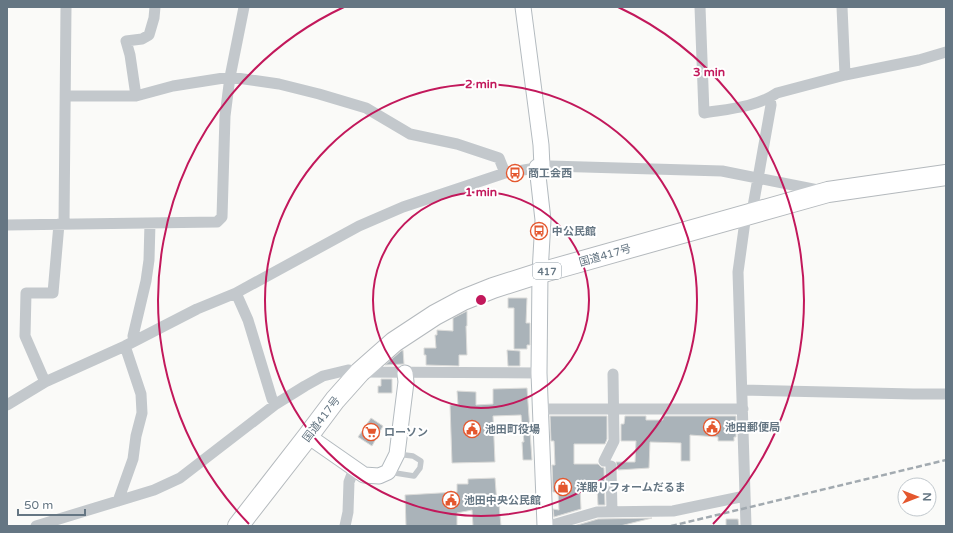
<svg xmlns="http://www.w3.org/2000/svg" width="953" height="533" font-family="'Varela Round','Noto Sans JP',sans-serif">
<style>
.building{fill:#aab3b9;stroke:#dcdcda}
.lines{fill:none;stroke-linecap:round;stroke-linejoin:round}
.secondary-casing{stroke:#b3babf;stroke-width:17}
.highway-casing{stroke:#b4b9bd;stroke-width:22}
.lane{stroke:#c3c8cc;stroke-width:5.5}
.street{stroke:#c3c8cc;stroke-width:11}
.secondary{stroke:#fff;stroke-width:15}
.highway{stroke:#fff;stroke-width:20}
.rail{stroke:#a2aab0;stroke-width:2.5;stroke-dasharray:6 3;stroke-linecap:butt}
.ring{fill:none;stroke:#c2185b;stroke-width:2}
.labels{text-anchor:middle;stroke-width:4;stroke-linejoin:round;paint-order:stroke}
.shield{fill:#fff;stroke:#939fa8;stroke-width:1}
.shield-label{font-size:10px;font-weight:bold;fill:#657683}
.poi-label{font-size:11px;font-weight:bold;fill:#657683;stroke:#fff;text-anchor:start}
.street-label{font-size:11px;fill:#657683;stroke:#fff}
.centre{fill:#c2185b;stroke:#fff;stroke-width:2}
.ring-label{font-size:12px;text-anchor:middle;font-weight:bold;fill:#c2185b;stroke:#fff;stroke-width:4;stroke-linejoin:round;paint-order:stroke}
</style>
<rect width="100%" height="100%" fill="#fafaf8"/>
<path class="building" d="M508,298h19l-1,25h4v22h-3v4h-13v-41h-6z
M467,311v15h-1l1,29h-8v11l-33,-1v-10h-2v-7h12l-1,-13h2v-5l16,1v-13z
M403,350l1,14 -19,1 16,-14z
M507,350l13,1v15h-12z
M381,379h11v14h-14v-7h3z
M527,388l5,72h-9l-1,-18h2l-3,-27 -28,1 2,46 -43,1 -2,-58h8l-1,-14 19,1v13l17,-1v-15z
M550,416h57v23l-2,5h-31v20h24l3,3 3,1 1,37h-7l-1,-17 -17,1 1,20 -27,8 -1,-8 6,1 -1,-18h-5l-1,-27h3l-1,-24h-3z
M625,416h21v4h17v-4h73v21h-2v4h-16v-4l-28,-2v26h-9v-18l-31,-1 -1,26 -31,2 -2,-8h19l1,-21h-15v-17h3z
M371,418l12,8 -11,20 -14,-9z
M495,478l2,26h2l2,22h-28l-1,-16 -15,3v13h-51l-1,-31 52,-3v-8h11v-5z
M652,518l-32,8h-46l24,-7z
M726,519h12l1,7h-13z"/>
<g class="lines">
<g class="secondary-casing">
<path id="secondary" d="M523,7l18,138 1,22
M537,167l6,53 -3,53 -1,100 6,153
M308,436l56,39 15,1 9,-4 9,-18 9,-72 -1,-9"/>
</g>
<g class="highway-casing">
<path id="highway" d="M238,526l70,-90 27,-36 25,-28 34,-30 41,-27 28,-15 30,-12 47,-15 288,-81 118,-17"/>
</g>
<path class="lane" d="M389,472l25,4 6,-8 1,-7 -8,-5 -16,-2"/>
<path class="street" d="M700,7l4,106c24,-4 53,-6 73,-20l68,-18 74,-15 27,-8
M842,7l3,68
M66,96h70l37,-10 57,-9 49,7 40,10 47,14 44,26 47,10 42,14 6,15
M136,96l-6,-41 -4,-14 16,-2 7,-4 5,-17 1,-11
M752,212l19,-107 -1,-6
M746,214l-8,58 8,254
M64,224l2,-217
M7,225l210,-3 5,-5 3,-101 5,-39 14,-70
M236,293l12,27 24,79 4,5
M134,341l-1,-5 13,-55 3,-21 1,-37
M45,382l-20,-46 1,-43h27l6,-69
M742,390l171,4h33
M7,405l38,-23 80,-36 72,-37 39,-16 123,-67 44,-19 102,-34 37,-6 8,-1 172,5 101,20
M539,409h204
M604,461l10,-20 -1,-67
M611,466l1,46
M118,501l15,-42 3,-23 6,-23 -1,-19 -16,-48
M36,526l118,-36 26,-12 96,-74 29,-18 18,-10 25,-6 12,2 179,1
M345,526l3,-14 1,-30 5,-13
M549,526l48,-14 76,-1 72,-15"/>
<use href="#secondary" class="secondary"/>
<use href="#highway" class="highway"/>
<path class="rail" d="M671,526l275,-66"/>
</g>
<g class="ring">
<circle cx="481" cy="300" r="108"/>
<circle cx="481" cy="300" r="216"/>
<path d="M249 524A323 323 0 0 1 344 7M618 7A323 323 0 0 1 713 524"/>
</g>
<defs>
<g id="bus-ring" transform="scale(0.9)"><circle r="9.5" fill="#fff" stroke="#e4572e" stroke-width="1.5"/><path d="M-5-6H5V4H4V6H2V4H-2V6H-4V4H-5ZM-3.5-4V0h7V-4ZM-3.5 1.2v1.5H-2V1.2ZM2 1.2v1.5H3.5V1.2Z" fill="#e4572e"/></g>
<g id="civic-ring" transform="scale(0.9)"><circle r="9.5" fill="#fff" stroke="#e4572e" stroke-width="1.5"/><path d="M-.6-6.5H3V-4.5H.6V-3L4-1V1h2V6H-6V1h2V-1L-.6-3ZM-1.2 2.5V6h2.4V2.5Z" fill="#e4572e"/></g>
<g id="supermarket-ring" transform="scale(0.9)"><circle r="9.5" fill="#fff" stroke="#e4572e" stroke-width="1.5"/><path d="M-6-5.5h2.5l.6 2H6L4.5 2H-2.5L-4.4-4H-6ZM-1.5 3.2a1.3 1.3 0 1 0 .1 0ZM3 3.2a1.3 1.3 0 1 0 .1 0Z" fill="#e4572e"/></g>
<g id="shop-ring" transform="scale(0.9)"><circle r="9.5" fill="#fff" stroke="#e4572e" stroke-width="1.5"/><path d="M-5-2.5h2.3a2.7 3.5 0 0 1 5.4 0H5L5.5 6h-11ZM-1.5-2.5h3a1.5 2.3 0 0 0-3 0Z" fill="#e4572e"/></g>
</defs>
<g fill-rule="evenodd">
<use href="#bus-ring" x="515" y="173"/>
<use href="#bus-ring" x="539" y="231"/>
<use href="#civic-ring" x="712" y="427"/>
<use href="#civic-ring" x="472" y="429"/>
<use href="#supermarket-ring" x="371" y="432"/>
<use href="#shop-ring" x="563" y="487"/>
<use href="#civic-ring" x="451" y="500"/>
</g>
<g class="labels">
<rect class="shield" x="533" y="263" width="28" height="16" rx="3"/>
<g class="shield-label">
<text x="547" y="275">417</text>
</g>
<g class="poi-label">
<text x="528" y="177">商工会西</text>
<text x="552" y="235">中公民館</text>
<text x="725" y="431">池田郵便局</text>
<text x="485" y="433">池田町役場</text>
<text x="384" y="436">ローソン</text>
<text x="576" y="491">洋服リフォームだるま</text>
<text x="464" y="504">池田中央公民館</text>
</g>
<g class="street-label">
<text transform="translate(605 255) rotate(-16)" y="4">国道417号</text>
<text transform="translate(321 419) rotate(-53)" y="4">国道417号</text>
</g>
</g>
<circle cx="481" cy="300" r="6" class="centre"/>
<g class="ring-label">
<text x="709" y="76">3 min</text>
<text x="481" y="88">2 min</text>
<text x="481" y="196">1 min</text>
</g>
<rect width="953" height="533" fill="none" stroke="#657683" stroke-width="16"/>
<g transform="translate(917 497) rotate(90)"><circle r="19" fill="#ffffff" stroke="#c1c8cd"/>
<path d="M0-3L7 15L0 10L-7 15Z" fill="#e4572e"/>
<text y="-6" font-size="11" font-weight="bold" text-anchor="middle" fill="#657683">N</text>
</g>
<path d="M18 509v6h67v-6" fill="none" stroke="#657683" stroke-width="2"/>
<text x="24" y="509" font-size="12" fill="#657683" stroke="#ffffff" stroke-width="3" paint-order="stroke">50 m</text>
</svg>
